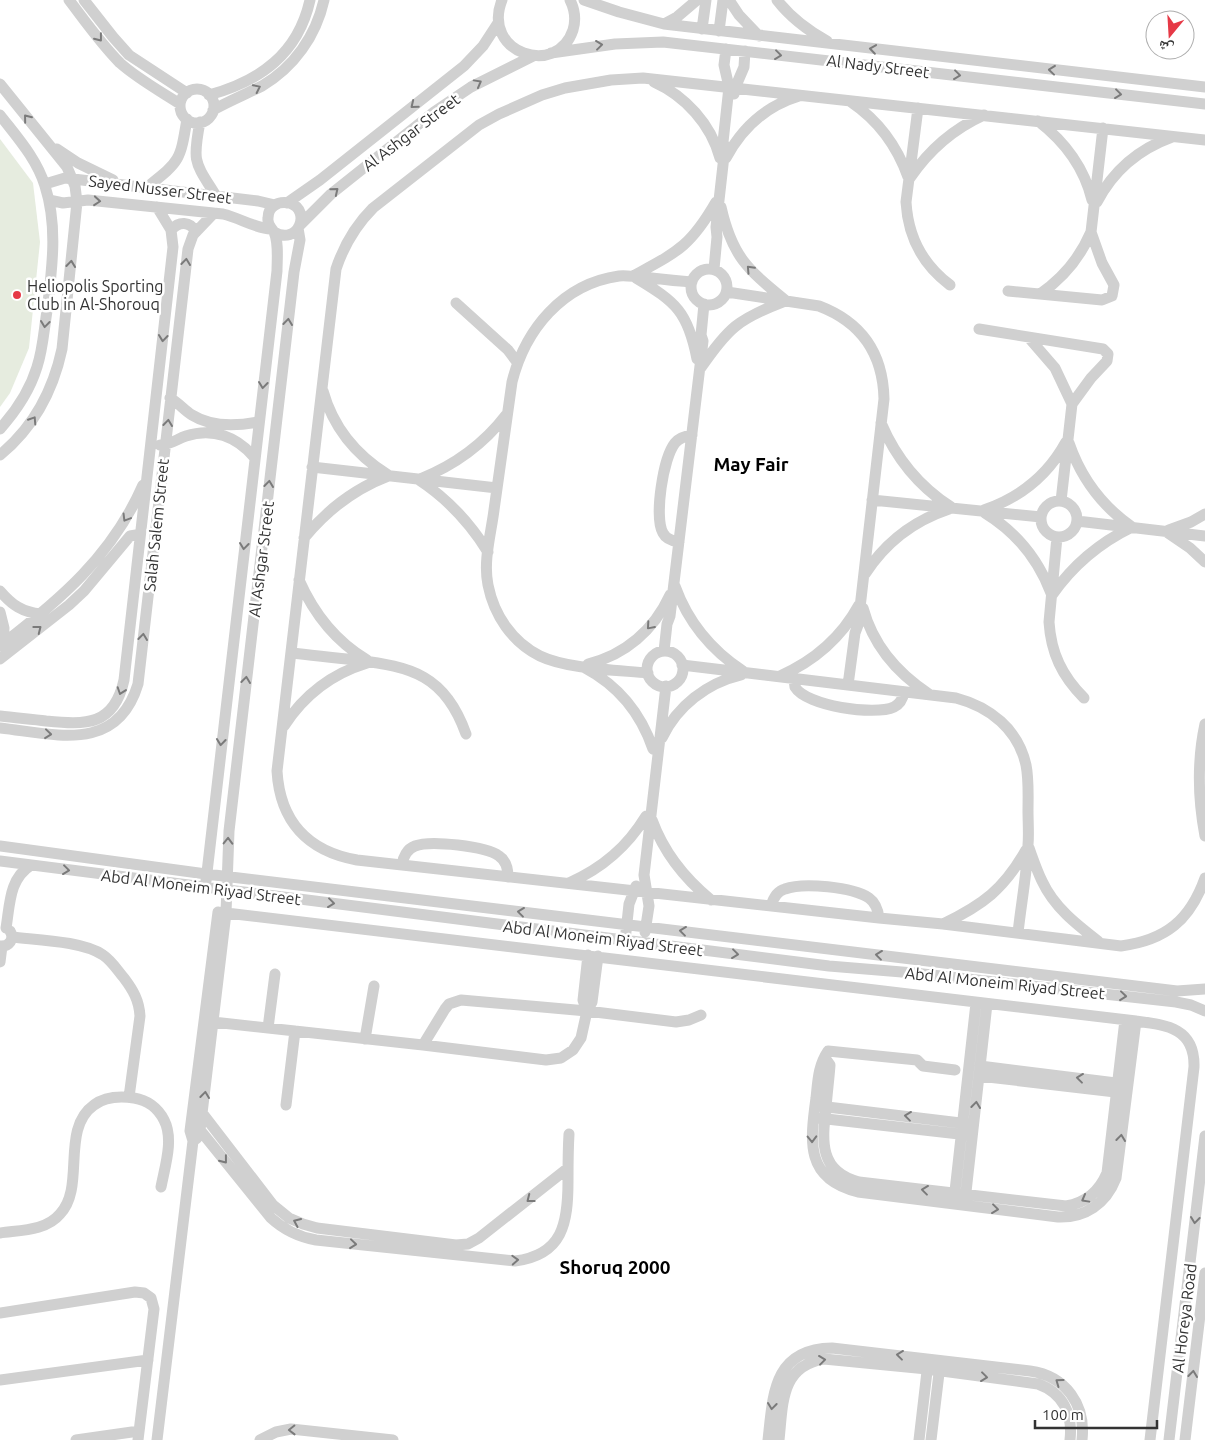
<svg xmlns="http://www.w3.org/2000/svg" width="1205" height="1440" font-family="Ubuntu,'Noto Naskh Arabic',sans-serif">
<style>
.park{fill:#e6ecdf}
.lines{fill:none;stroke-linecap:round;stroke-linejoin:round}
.minor{stroke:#d0d0d0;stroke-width:11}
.oneway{stroke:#7a7a7a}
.poi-dot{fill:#e63946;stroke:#fff;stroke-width:2}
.labels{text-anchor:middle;stroke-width:5;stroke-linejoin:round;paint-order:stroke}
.street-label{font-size:16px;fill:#333;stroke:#fff}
.poi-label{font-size:16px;fill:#333;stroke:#fff;text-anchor:start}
.quarter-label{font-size:19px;font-weight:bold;fill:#000;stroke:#fff}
</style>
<rect width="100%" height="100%" fill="#fff"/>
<path class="park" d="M0,139l33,44 7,59 -11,106 -19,45 -10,14z"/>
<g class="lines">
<path class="minor" d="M69,0c16,21 32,44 51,63 18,16 40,28 60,41
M84,0l29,37 16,18 58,38
M502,0c-21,53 55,78 71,30 3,-10 2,-20 -3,-30
M584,0l35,12 45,12 541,63
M729,0l10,15 20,21
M777,0c14,18 30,30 50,41
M664,24l13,-7 20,-17
M702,29l4,-29
M719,31l4,-31
M551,53l64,-9 48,-2 542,62
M654,82c31,14 57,42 66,76
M0,84l67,83 8,19 2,16 -15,147c-9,42 -28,78 -62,106
M180 106a17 17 0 1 1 34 0a17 17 0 1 1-34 0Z
M734,94l1,-6 9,-21 1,-16
M209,95c51,-14 89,-41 101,-95
M851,102c28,19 46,44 57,75
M918,108l-12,94c2,35 16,62 44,83
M213,110c16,-9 33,-16 49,-24 32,-19 54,-50 62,-86
M0,115c17,22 37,44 45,71 13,40 7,83 2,125 -3,18 -4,38 -10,56 -7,23 -21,44 -37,62
M1038,121c26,20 46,46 54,79
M200,122c-8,41 -5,40 16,74
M1205,140l-562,-62 -32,2 -46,8 -23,7 -43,19 -20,11 -106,83c-18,18 -29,37 -37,61l-59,502c3,50 30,80 80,89l522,58 64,6 178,22c45,-6 69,-26 84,-68
M57,149l21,14 35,17
M726,158c16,-30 40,-52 73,-62
M910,178c19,-28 43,-49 74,-63
M45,184l20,-6 193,23 17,4
M146,188c34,-27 34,-26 41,-69
M49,200l14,3 25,-3 135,14c17,4 31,14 48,15
M1097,202c16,-31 42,-53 75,-65
M287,203l33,-23 144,-114 19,-20 15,-23
M721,207c11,49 26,62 64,93
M300,225l31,-31 103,-82 37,-25 62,-31
M171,230c8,-9 19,-9 25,2
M714,269l3,-32 -1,-10 9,-80 -2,-5 6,-55 -5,-22 2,-16
M691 287a18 18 0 1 1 36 0a18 18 0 1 1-36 0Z
M633,276c44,-24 57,-29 83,-74
M636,278c40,24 52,34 61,81
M1008,291l94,9 10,-4 2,-11 -12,-22 -11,-31 12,-104
M727,292l92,14c42,16 64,47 65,93l-26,226 -3,8 -7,52
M1040,294c23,-16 40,-36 51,-62
M456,303l52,47 9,12
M979,329l124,20 5,5 -1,7 -16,17 -19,26 -11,97
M1029,338l26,30 17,36
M700,369c28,-41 38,-50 85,-68
M323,391c10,36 33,64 65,84
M170,398c9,5 14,12 22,17 19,12 45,11 66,7
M881,423c15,35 37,63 70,84
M160,445c10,0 17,-6 26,-9 27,-9 51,1 68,21
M312,467l185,21
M420,479c35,-14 63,-34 86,-64
M419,480c29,19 51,43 69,72
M872,500l169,17
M1041 519a18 18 0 1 1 36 0a18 18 0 1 1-36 0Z
M984,510c35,-12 64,-35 82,-68
M985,513c31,19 53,46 66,80
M1077,521l128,15
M1169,530l22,-8 14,-8
M1168,533l22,15 15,14
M1057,537l-8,85c2,31 13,54 35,76
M304,538c23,-28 50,-49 84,-62
M679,542c-7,-1 -13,-3 -16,-9 -9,-16 0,-75 12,-90 4,-5 10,-7 17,-8
M865,574c20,-31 48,-53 84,-65
M299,580c15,34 36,61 68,80
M675,586c13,36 36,64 68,85
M0,591c12,14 22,21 41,23
M1052,595c21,-30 47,-52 80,-68 -30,-21 -51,-49 -63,-84
M863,608c10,37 34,65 66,86
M0,612l4,16 -1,16
M0,646c60,-46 112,-90 143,-161
M664,651l3,-27 3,-8 33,-275 -2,-6 3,-31
M647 669a18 18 0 1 1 36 0a18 18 0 1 1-36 0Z
M291,653c21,2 43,5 65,7 56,7 89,15 110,74
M0,659l69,-54 15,-14 46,-55 6,-1 4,4
M588,664c37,-9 66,-34 82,-69
M682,665l274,33c34,9 62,31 70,67 3,15 2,31 2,46 0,11 1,23 0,34 -1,29 -7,59 -10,88
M585,668c34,18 56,46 68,81
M648,673c-32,-3 -81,-4 -108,-17 -28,-14 -46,-41 -52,-71 -5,-24 3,-51 6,-75 6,-43 12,-85 18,-128 13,-52 50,-98 107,-106 7,-1 16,1 23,1 17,2 33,4 50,5
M780,676c34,-15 61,-38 79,-71
M794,679l1,8c11,19 80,29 99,20 6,-3 9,-9 10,-15
M0,716c15,2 31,3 46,5 40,4 68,5 78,-41l49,-433 -2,-17 -14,-23
M1205,724c-8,37 -7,75 0,112
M284,726c20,-31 47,-52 83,-63
M0,728c55,6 117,26 138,-44l50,-435 5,-14 21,-22
M662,738c15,-32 45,-55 79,-63
M652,820c12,33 32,58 59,80
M0,846l206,28 971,117 28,-2
M1029,848c4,11 8,23 13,33 12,26 34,43 56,60
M0,861l829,105 85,7 262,29 15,3 14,6
M402,865c1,-8 5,-16 13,-19 15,-6 71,0 84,10 8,5 9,13 9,21
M206,881l71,-610c0,-11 2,-28 -3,-39 -3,-5 -7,-7 -6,-14 0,-5 2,-10 7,-13 4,-3 9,-3 15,-2 22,8 8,43 -16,29
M569,883c34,-15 58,-36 77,-67
M771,906c2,-7 6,-15 14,-17 18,-7 68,-2 84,9 7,5 9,12 10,20
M218,912l918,109c31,4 59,7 58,46l-44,373
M943,924c40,-19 61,-35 83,-74
M6,928c4,-24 3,-49 25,-63
M645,932l4,-26 -5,-31 22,-189
M12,937c25,3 71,4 91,18 9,6 14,15 21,23 9,12 15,22 16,38l-11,81
M625,941l4,-37 7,-18
M0,946c9,1 15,-7 10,-15
M0,962l2,-16
M587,1011l-4,-11 5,-45
M213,1022l210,23 123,15 15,-2 12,-8 8,-12 6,-27 5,-9 6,-46
M268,1028l7,-54
M365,1039l9,-53
M423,1045l22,-36 4,-5 12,-4 126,11 89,11 13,-2 12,-5
M825,1058l5,7c-1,14 -3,29 -4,43 -4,33 -7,64 33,74l207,24c20,-3 33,-14 41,-33l18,-153
M980,1066l144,18
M955,1070l-32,-4 -6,-6 -89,-9c-10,15 -10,29 -12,47 -6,44 -11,81 42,94l200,25c27,1 48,-13 58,-39l20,-157
M979,1076l145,17
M286,1105l9,-74
M819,1106l150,18
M200,1114h3l70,91 16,13 14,6 14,4 139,17 12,-1 11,-6 89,-70
M818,1118l150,17
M197,1130h3l71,88c13,12 28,19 45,22l199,21c48,-6 53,-38 53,-80 0,-15 0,-31 1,-47
M193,1141l4,-3 3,-8 26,-217 3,-82 65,-559 6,-32 -2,-12
M954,1200l22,-197
M965,1201l22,-197
M0,1233c20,-3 46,-2 60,-19 26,-27 0,-85 34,-109 12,-9 26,-9 40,-7 13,2 24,10 30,22 10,19 1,46 -3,67
M0,1313l135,-21 9,1 7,5 3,11 -16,131
M0,1380l148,-20
M76,1440l63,-9
M157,1440l36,-299 -3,-10 28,-219
M260,1440l16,-8 15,-3 102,11
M768,1440c5,-45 5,-91 64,-92l198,23c36,5 56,34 52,69
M779,1440c4,-35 1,-74 45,-81l103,10 111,15c25,9 35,30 32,56
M919,1440l9,-77
M931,1440l9,-75
M1169,1440l36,-304
M1185,1440l20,-167"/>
</g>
<defs><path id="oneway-chevron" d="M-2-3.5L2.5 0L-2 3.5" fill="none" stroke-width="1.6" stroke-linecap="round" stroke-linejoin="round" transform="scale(1.25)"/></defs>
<g class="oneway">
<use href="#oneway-chevron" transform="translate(99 38) rotate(52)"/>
<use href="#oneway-chevron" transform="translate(599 45) rotate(-7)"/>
<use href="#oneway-chevron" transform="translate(873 49) rotate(-172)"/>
<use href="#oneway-chevron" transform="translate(778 55) rotate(7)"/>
<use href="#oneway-chevron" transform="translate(1052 70) rotate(-174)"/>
<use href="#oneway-chevron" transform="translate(957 75) rotate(7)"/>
<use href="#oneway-chevron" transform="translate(478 83) rotate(-29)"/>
<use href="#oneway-chevron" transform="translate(257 88) rotate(-26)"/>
<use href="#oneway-chevron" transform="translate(1118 94) rotate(7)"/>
<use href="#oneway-chevron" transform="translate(414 105) rotate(141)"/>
<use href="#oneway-chevron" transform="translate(27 118) rotate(-129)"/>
<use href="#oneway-chevron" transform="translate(335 191) rotate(-39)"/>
<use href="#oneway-chevron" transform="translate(97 201) rotate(5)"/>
<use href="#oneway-chevron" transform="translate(186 262) rotate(-83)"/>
<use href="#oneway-chevron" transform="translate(71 264) rotate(-84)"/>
<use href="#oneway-chevron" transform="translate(750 269) rotate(-133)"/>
<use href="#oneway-chevron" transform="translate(288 322) rotate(-83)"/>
<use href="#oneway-chevron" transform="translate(45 324) rotate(97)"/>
<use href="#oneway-chevron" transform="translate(163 338) rotate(96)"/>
<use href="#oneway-chevron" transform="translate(263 385) rotate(97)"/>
<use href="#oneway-chevron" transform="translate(33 420) rotate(-57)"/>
<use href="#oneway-chevron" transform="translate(168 423) rotate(-83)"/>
<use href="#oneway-chevron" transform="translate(269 484) rotate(-83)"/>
<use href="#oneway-chevron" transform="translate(126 518) rotate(121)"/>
<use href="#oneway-chevron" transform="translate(244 546) rotate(97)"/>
<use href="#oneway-chevron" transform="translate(650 626) rotate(131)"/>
<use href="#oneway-chevron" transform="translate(38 629) rotate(-38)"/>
<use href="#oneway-chevron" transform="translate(143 637) rotate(-83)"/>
<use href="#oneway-chevron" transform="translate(246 680) rotate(-83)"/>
<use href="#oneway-chevron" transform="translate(121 691) rotate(109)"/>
<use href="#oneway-chevron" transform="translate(48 734) rotate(6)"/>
<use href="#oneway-chevron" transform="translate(221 742) rotate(96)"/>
<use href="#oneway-chevron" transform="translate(228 841) rotate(-89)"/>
<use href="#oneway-chevron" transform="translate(66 870) rotate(7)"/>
<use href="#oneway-chevron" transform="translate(331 903) rotate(7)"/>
<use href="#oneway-chevron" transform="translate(521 912) rotate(-173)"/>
<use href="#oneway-chevron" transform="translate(683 931) rotate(-173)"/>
<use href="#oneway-chevron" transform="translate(735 954) rotate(7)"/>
<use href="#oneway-chevron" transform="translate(879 955) rotate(-173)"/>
<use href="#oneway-chevron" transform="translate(1123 996) rotate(6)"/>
<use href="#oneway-chevron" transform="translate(1080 1078) rotate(-173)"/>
<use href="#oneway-chevron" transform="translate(205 1095) rotate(-83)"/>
<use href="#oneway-chevron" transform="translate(976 1105) rotate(-83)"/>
<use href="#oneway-chevron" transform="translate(908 1116) rotate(-173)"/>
<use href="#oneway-chevron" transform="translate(1121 1138) rotate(-83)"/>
<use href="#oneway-chevron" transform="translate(812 1139) rotate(89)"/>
<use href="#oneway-chevron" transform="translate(224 1160) rotate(52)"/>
<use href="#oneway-chevron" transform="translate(925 1190) rotate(-173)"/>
<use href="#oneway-chevron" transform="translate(530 1199) rotate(142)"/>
<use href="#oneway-chevron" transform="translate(1085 1199) rotate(151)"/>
<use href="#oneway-chevron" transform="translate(995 1209) rotate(7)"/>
<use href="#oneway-chevron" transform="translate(1195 1220) rotate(97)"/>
<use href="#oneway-chevron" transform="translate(297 1222) rotate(-156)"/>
<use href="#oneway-chevron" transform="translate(353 1244) rotate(6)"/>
<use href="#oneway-chevron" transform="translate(515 1260) rotate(-3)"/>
<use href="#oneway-chevron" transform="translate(900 1355) rotate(-173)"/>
<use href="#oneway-chevron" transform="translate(822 1360) rotate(-7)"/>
<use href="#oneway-chevron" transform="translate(1193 1374) rotate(-83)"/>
<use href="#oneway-chevron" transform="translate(984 1377) rotate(7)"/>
<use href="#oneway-chevron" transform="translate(1059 1382) rotate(-144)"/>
<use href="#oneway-chevron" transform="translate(772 1406) rotate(97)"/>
<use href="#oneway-chevron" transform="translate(292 1430) rotate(179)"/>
</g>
<circle class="poi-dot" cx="17" cy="295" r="5"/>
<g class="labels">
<g class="street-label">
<text transform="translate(878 66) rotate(7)" y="6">Al Nady Street</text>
<text transform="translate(411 132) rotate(-37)" y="6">Al Ashgar Street</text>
<text transform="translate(160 189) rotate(7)" y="6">Sayed Nusser Street</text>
<text transform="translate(156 525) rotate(-84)" y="6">Salah Salem Street</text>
<text transform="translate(261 559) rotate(-83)" y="6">Al Ashgar Street</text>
<text transform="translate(201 887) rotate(7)" y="6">Abd Al Moneim Riyad Street</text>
<text transform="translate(603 938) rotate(7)" y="6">Abd Al Moneim Riyad Street</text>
<text transform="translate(1005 983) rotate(6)" y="6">Abd Al Moneim Riyad Street</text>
<text transform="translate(1184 1318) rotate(-83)" y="6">Al Horeya Road</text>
</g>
<g class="poi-label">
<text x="27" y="292">Heliopolis Sporting<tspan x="27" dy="18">Club in Al-Shorouq</tspan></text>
</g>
<g class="quarter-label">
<text x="751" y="471">May Fair</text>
<text x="615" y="1274">Shoruq 2000</text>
</g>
</g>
<g transform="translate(1170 35) rotate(198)"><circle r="24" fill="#ffffff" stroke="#adadad"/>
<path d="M0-4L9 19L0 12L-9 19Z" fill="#e63946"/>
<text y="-8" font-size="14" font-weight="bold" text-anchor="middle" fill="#333333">ش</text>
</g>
<path d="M1035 1420v8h122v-8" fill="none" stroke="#333333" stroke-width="2.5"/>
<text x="1042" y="1420" font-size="15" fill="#333333" stroke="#ffffff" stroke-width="4" paint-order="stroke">100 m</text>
</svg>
